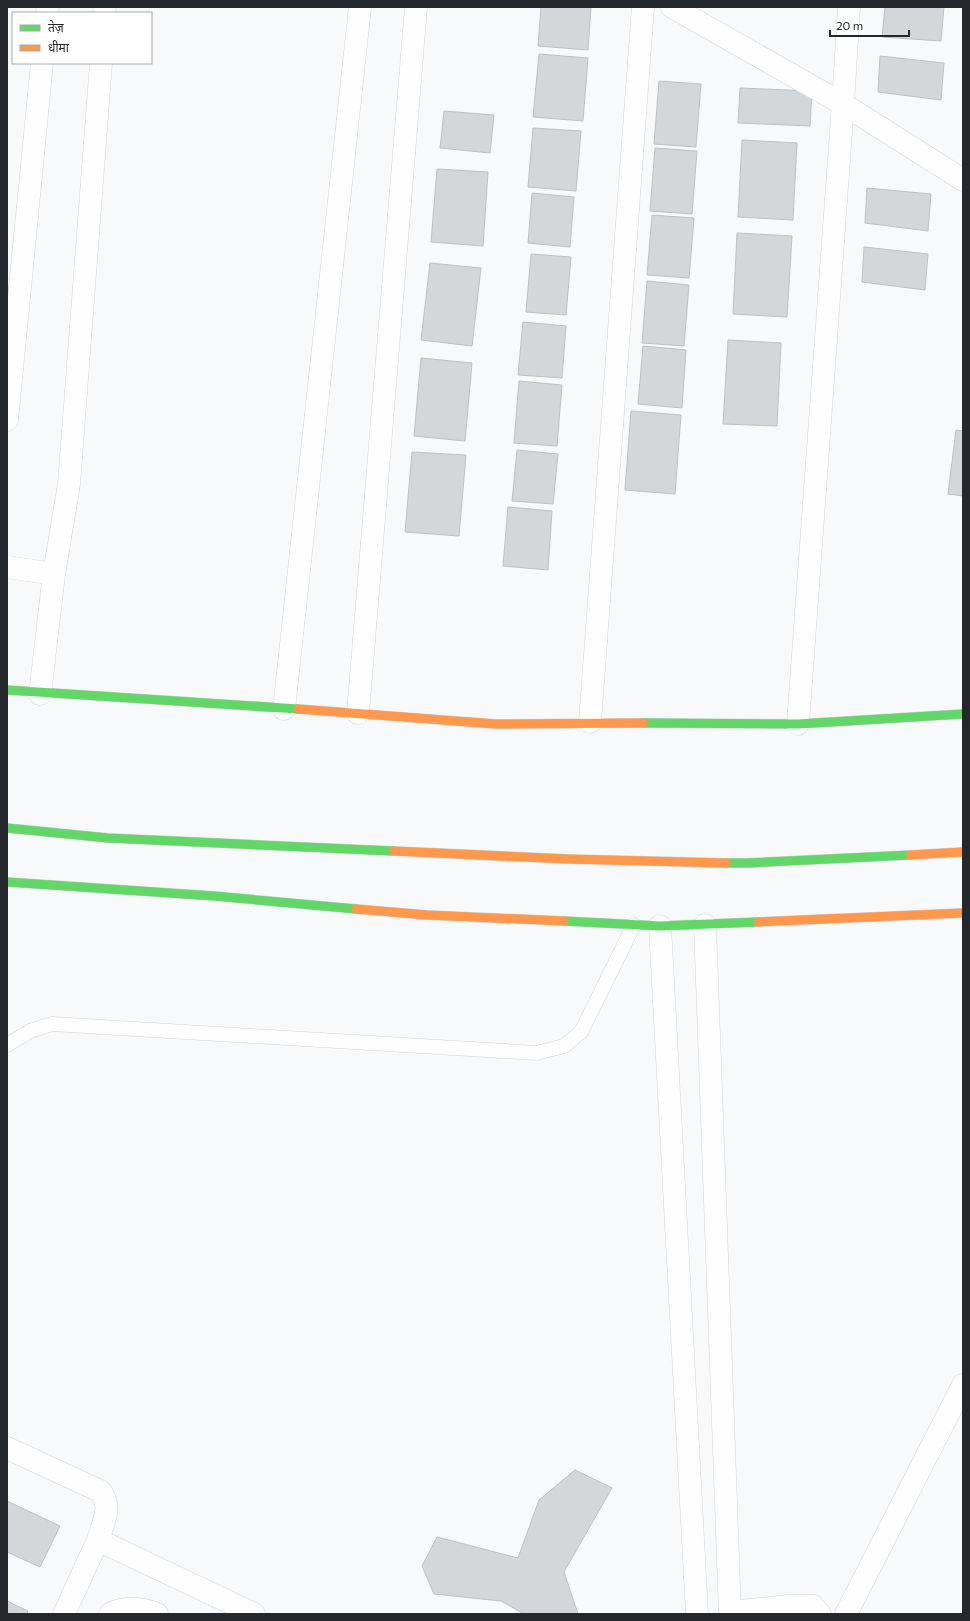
<svg xmlns="http://www.w3.org/2000/svg" width="970" height="1621" font-family="Commissioner,'Noto Sans Devanagari',sans-serif">
<style>
.building{fill:#d4d7da;stroke:#bec1c3}
.lines{fill:none;stroke-linecap:round;stroke-linejoin:round}
.lane-casing{stroke:#d1d4d7;stroke-width:15}
.street-casing{stroke:#d1d4d7;stroke-width:23}
.fast-casing{stroke:#d1d4d7;stroke-width:10}
.slow-casing{stroke:#d1d4d7;stroke-width:10}
.lane{stroke:#fefefe;stroke-width:14}
.street{stroke:#fefefe;stroke-width:22}
.fast{stroke:#63d668;stroke-width:9}
.slow{stroke:#ff974d;stroke-width:9}
</style>
<rect width="100%" height="100%" fill="#f7f9fb"/>
<path class="building" d="M541,7h50l-3,43 -50,-4z
M885,7h59l-3,34 -59,-4z
M539,54l49,4 -5,63 -50,-4z
M880,56l64,7 -3,37 -63,-8z
M659,81l42,3 -5,63 -42,-3z
M740,88l72,3 -2,35 -72,-3z
M444,111l50,4 -4,38 -50,-5z
M533,128l48,3 -5,60 -48,-4z
M742,140l55,3 -4,77 -55,-3z
M655,148l42,3 -5,63 -42,-3z
M437,169l51,3 -5,74 -52,-4z
M867,188l64,6 -3,37 -63,-8z
M532,193l42,4 -4,50 -42,-4z
M652,215l42,3 -5,60 -42,-3z
M737,233l55,3 -5,81 -54,-3z
M864,247l64,7 -3,36 -63,-8z
M531,254l40,3 -5,58 -40,-3z
M430,263l51,5 -9,78 -51,-6z
M647,281l42,4 -5,61 -42,-3z
M523,322l43,4 -4,52 -44,-3z
M728,340l53,3 -4,83 -54,-2z
M643,346l43,4 -4,58 -44,-4z
M421,358l51,5 -7,78 -51,-5z
M519,381l43,4 -5,61 -43,-3z
M631,411l50,4 -6,79 -50,-4z
M956,430l7,1v65l-15,-2z
M517,450l41,4 -5,50 -41,-3z
M412,452l54,3 -7,81 -54,-4z
M508,507l44,4 -4,59 -45,-4z
M575,1470l37,18 -48,84 14,42h-54l-23,-13 -67,-7 -12,-28 15,-29 81,21 21,-58z
M7,1501l53,25 -20,41 -33,-15z
M7,1601l21,10 -1,3h-20z"/>
<g class="lines">
<g class="lane-casing">
<path id="lane" d="M7,1045l23,-14 22,-7 485,29 27,-7 17,-14 53,-107"/>
</g>
<g class="street-casing">
<path id="street" d="M672,7l171,97 120,76
M47,13l1,-6
M104,13l1,-6
M7,420l35,-357
M7,567l47,7
M40,694l14,-120 15,-90 32,-421
M284,709l76,-702
M358,713l58,-706
M590,722l53,-715
M798,724l45,-620 6,-97
M705,925l25,689
M660,926l37,688
M7,1448l93,43c13,15 3,31 -2,49
M730,1612l59,-6h24l7,8
M64,1614l34,-74 156,74
M110,1614c15,-8 32,-6 47,0
M846,1614l117,-229"/>
</g>
<g class="fast-casing">
<path id="fast" d="M7,690l291,19
M643,723l155,1 165,-10
M7,828l101,10 285,13
M726,863h22l162,-8
M7,882l207,14 142,13
M564,921l96,5 98,-4"/>
</g>
<g class="slow-casing">
<path id="slow" d="M298,709l197,15 148,-1
M393,851l174,8 159,4
M910,855l53,-3
M356,909l71,6 137,6
M758,922l205,-9"/>
</g>
<use href="#lane" class="lane"/>
<use href="#street" class="street"/>
<use href="#fast" class="fast"/>
<use href="#slow" class="slow"/>
</g>
<rect width="970" height="1621" fill="none" stroke="#24282c" stroke-width="16"/>
<rect x="12" y="12" width="140" height="52" fill="#ffffff" stroke="#a7a9ab"/>
<rect x="20" y="25" width="20" height="6" fill="#63d668" stroke="#a7a9ab"/>
<text x="48" y="32" font-size="12" fill="#24282c">तेज़</text>
<rect x="20" y="45" width="20" height="6" fill="#ff974d" stroke="#a7a9ab"/>
<text x="48" y="52" font-size="12" fill="#24282c">धीमा</text>
<path d="M830 30v6h79v-6" fill="none" stroke="#24282c" stroke-width="2"/>
<text x="836" y="30" font-size="12" fill="#24282c" stroke="#ffffff" stroke-width="3" paint-order="stroke">20 m</text>
</svg>
